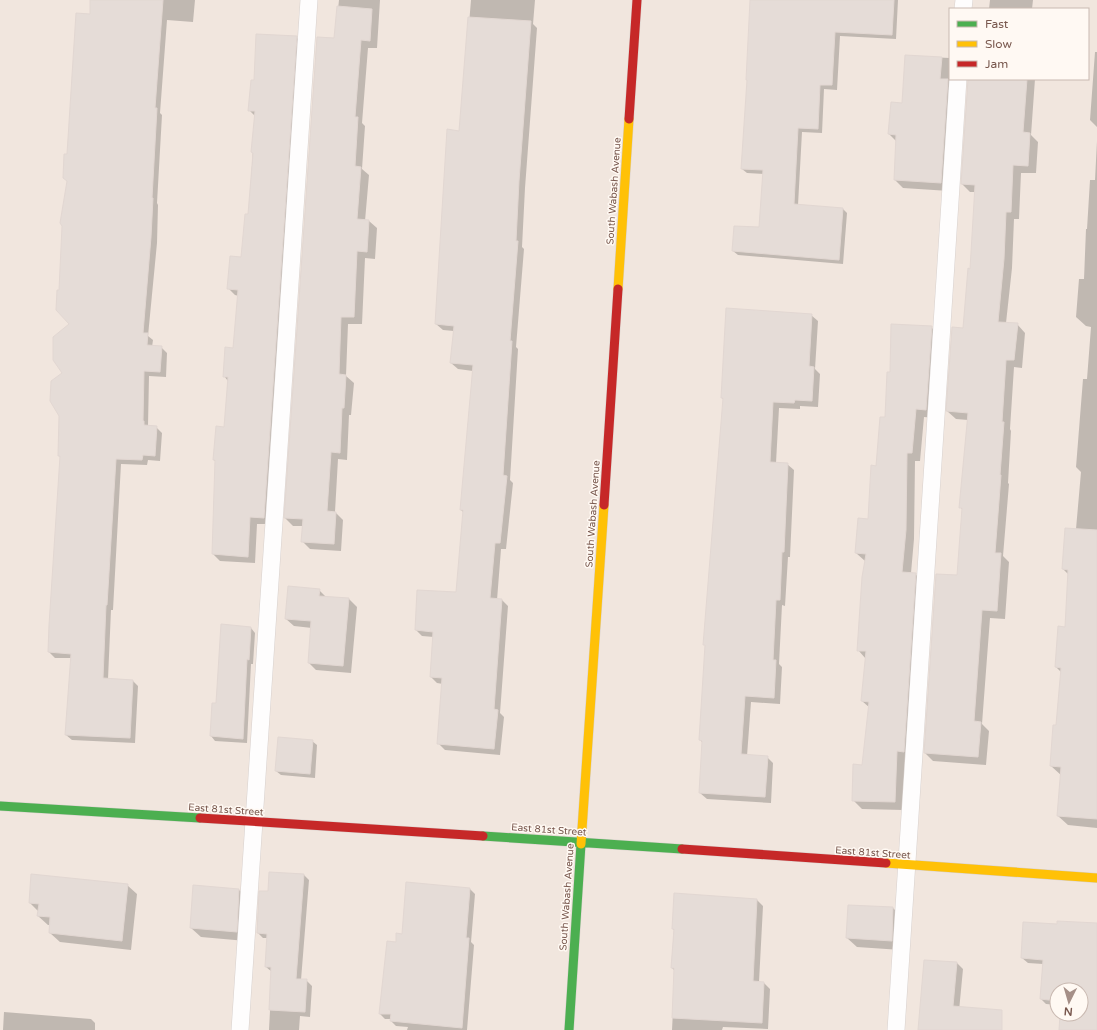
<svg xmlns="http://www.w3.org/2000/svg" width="1097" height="1030" font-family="'Varela Round',sans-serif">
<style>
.residential{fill:#f1e6de;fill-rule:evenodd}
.shadow{fill:#0003}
.building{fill:#e5dcd7;stroke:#e2d7d2}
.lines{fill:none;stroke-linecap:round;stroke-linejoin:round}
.lane-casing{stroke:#d8d1ce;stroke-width:18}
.fast-casing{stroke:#d8d0cc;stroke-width:10}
.slow-casing{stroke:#d8d0cc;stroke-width:10}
.jam-casing{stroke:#d8d0cc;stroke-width:10}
.lane{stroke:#fefdfd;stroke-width:17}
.fast{stroke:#4caf50;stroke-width:9}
.slow{stroke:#ffc107;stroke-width:9}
.jam{stroke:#c62828;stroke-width:9}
.labels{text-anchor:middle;stroke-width:3;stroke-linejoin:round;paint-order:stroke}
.street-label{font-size:10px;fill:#79584e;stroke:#fff9f3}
</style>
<rect width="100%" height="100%" fill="#f8f4f0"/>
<path class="residential" d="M0,0h1097v1030h-1097zM950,9h138v70h-138zM1057,990h24v24h-24z"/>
<path class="shadow" d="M91,0h104l-2,22 -26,-2 -7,93 2,2 -5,88 1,2 -1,38 -9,93 5,4 -1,7h9l6,6 -1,24 -17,-1 -1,50 8,1 6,6 -2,28 -12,-1 -1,5 -26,-1 -8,146h-2l-3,69 25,2 5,5 -3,57 -63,-3 -6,-5 6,-77h-17l-6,-6 12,-195 -2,-1 4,-83 7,-48 -10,-34 8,-110v-26l22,-140z
M339,0h41l-3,48h-9l-6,75 3,3 -3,43 7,6 -4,46h4l8,7 -2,31 -10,-1 -3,66h-14l-2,52 8,7 -3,32h-2l-2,45 -9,-1 -3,53 8,8 -2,31 -31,-2 -8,-8 1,-15h-10l-8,-8z
M471,0h64l-2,24 4,4 -12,160 -3,59 2,2 -8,98 2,2 -8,131 3,3 -7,66h-5l-4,51h5l6,6 -8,107 4,4 -4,38 -55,-5 -7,-7 5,-59 -6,-1 -6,-6 3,-40 -12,-1 -6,-6 41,-37 7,-80 -3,-3 12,-139 -15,-2 -7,-6 3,-32 -11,-1 -7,-6 24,-192z
M751,0h147l-2,39 -56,-3 -3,54 -13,-1 -2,44 -20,-1 -4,73 45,4 4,4 -4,51 -105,-9 -5,-4 27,-23 4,-54 -17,-1 -5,-4 6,-88z
M990,0h43l-1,9h-43z
M296,37l7,7 -32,480h-14l-2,39 -35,-2 -7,-7 3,-92 -2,-2 11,-32 3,-47 -4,-5 10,-27 5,-53 -4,-1 -7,-7 14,-30 7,-43 6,-99 -6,-6 5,-29z
M1095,52h2v75l-7,-7z
M906,56l44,2 -1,133 -46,-3 -8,-8 2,-38 -8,-8 14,-30z
M969,79h66l-4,56 7,7 -2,31h-15l-2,46h-5l-2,49 -6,55 11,1 8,9 -3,35 -8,-1 -4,62 1,2 -3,52 1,1 -6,72 6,6 -4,57 -15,-1 -8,106 7,7 -3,34 -53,-4 -8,-8 33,-177 5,-66 -3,-3 8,-87 -12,-1 -9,-8 17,-82 7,-59 5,-78h-6l-8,-8z
M1097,141v687l-29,-3 -10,-9 4,-40 -11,-10 6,-40 5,-53 -6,-6 10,-39 3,-53 -6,-6 13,-40 5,-57 -5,-5 7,-88h4l4,-52 -5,-1 -10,-9 3,-38h5l2,-50h1l3,-49h5z
M811,315l7,6 -3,48 5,5 -2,33 -18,-1v3l-21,-1 -3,55 11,1 7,6 -4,87h-2l-3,49 -3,-1 -3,59 3,3 -2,37 -29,-2 -4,54 20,1 6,6 -2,40 -64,-4 -7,-6 3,-50 -3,-3 6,-94 -2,-2 20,-244 -2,-2z
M931,327l9,9 -6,82 -10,-1 -4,44h-5l-1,78 -3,34 4,1 9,8 -12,178 -7,-1 -2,51 -41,-1 -9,-9 10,-34 7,-58 -8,-7 4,-42 -8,-9 7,-89 -9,-8 13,-33 17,-101 5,-46z
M319,590l8,8 22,1 8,8 -6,66 -35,-3 -7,-7 3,-35 -18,-2 -8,-7z
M251,628l4,5 -2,31h-2l-4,79 -32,-2 -4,-5z
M312,741l5,4 -2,33 -34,-3 -5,-4z
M304,875l5,5 -8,100h5l6,6 -2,31 -10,-1 -1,14h-30l3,-58 -6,-5 2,-29h-5l-5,-5 10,-41z
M127,885l10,9 -6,56 -71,-8 -10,-9 1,-8h-3l-10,-9 1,-4 -9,-9z
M194,886l45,4 10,9 -3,42 -45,-4 -10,-9z
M470,889l5,5 -4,48 3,3 -7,85h-60l1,-3 -12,-1 -5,-5v-2h-6l-5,-5 17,-71 6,-8z
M675,894l82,6 6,6 -4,76 5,1 6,6 -2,40 -45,-2 -1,3h-50l3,-59 -3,-3 2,-38 -1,-1z
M849,906l44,2 10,10 -2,32 -44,-3 -10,-9z
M1097,924v106h-37l1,-16h20v-24h-24v15l-11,-1 -5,-5 2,-35 -15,-1 -6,-5 36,-32z
M957,963l6,6 -4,42v19h-40z
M4,1012l87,7 4,4v7h-92z"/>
<path class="building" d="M90,0h73l-8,108h2l-5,90h1l-2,39 -8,96h5l-1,12 15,1 -2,26 -16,-1 -1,50h1v4l13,1 -2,30 -12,-1 -1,5 -26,-1 -9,146h-1l-3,73 30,2 -3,58 -65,-3 6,-81 -23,-2 1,-27 11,-169h-2l1,-40 -9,-15 1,-20 11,-8 -9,-13v-23l16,-13 -13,-14 1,-20h2l3,-64 -2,-3 7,-42 -4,-3 1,-24h3l9,-141 14,1z
M750,0h144l-2,35 -57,-3 -3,53h-12l-2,44 -20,-1 -4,76 49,4 -4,52 -107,-9 2,-25 25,1 4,-57 -22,-1 6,-89h-1z
M337,6l35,3 -2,32 -9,-1 -6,77h3l-3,49 6,1 -4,52 12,1 -2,32 -10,-1 -3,66h-13l-2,57 7,1 -2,33h-2l-2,45 -9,-1 -4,59 9,1 -2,32 -33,-2 2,-23 -19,-1 33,-481 17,1z
M468,17l63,4 -12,160 -3,60h2l-8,100h2l-9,134 4,1 -7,67h-5l-5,55 12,1 -8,110 4,1 -4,39 -57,-5 5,-66 -12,-1 3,-45 -18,-2 2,-40 39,2 7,-82h-3l13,-145 -23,-2 4,-37 -19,-2 12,-195 12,2z
M256,34l41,2 -33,482 -14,-1 -2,40 -36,-3 3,-94h-2l3,-34 8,1 4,-50h-5l2,-30 8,1 5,-58 -11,-1 3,-33 11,1 4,-43h3l5,-61 -2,-1 4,-41h-7l3,-31h3z
M905,55l37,2 -2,22h8l-7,104 -47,-3 2,-45 -8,-1 3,-32 11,1z
M968,79h59l-4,53 7,1 -2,33 -15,-1 -2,47h-5l-2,47 -6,63 20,1 -4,37h-8l-4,62h2l-4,53h1l-6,78h6l-4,58 -15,-1 -8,111 7,1 -3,35 -54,-4 12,-179 21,1 5,-67h-3l9,-95 -22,-2 6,-84 11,1 5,-60 2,1 5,-84 -14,-1z
M726,308l86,6 -3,52 5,1 -2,34 -17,-1 -1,3 -21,-1 -3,60 18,1 -4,89h-2l-2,48h-4l-3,60h3l-2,38 -29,-2 -4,58 27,2 -3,41 -66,-4 3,-52 -3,-1 6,-95h-2l20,-247h-2z
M891,324l41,2 -6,84 -10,-1 -4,44h-5l-1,77 -4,42 14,1 -12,179 -7,-1 -2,51 -43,-1 1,-37 9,1 7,-63 -8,-1 5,-50h-9l5,-74 4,-23 -11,-1 3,-35 10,1 3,-54 5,1 4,-49h5l2,-45h3z
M1065,528l32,2v289l-40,-3 4,-49 -11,-1 3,-41h3l5,-57 -6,-1 3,-41 7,1 3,-57 -6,-1z
M288,586l32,3 -1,7 30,2 -6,68 -35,-3 3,-42 -26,-2z
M221,624l30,3 -2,33 -2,-1 -4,80 -33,-3 2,-33h4z
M278,737l35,3 -3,34 -35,-3z
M269,872l35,2 -8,105h11l-2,33 -36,-2 2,-43h-6l2,-33 -10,-1 2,-42h9z
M31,874l97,10 -6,57 -73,-8 1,-16 -13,-1 2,-12 -10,-1z
M406,882l64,6 -4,50h3l-7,90 -72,-7 1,-7h-12l8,-73 9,1v-9l6,1z
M193,885l46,4 -2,43 -47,-4z
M674,893l83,6 -4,82 11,1 -2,41 -90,-5 2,-50h-3l3,-39h-2z
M848,905l45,2 -1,34 -46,-3z
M1057,921l40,2v107h-38l1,-16h21v-24h-24v11l-17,-2 3,-39 -22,-2 2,-36 34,2z
M924,960l33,2 -4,44 49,4v20h-84z"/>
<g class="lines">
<g class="lane-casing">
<path id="lane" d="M963,9l1,-9
M240,1030l69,-1030
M896,1030l62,-951"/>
</g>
<g class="fast-casing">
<path id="fast" d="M0,806l200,12
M483,836l199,13
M569,1030l12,-186"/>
</g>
<g class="slow-casing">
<path id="slow" d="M618,289l11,-170
M581,844l23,-339
M886,863l211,15"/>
</g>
<g class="jam-casing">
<path id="jam" d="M629,119l8,-119
M604,505l14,-216
M200,818l283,18
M682,849l204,14"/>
</g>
<use href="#lane" class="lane"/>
<use href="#fast" class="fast"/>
<use href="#slow" class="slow"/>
<use href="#jam" class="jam"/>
</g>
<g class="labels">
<g class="street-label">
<text transform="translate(613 191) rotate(-86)" y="4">South Wabash Avenue</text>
<text transform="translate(592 514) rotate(-86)" y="4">South Wabash Avenue</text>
<text transform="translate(226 809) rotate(4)" y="4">East 81st Street</text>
<text transform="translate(549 829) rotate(4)" y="4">East 81st Street</text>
<text transform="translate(873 852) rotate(4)" y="4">East 81st Street</text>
<text transform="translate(566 897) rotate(-86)" y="4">South Wabash Avenue</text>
</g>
</g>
<rect x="949" y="8" width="140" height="72" fill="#fff9f3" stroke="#c9b9b1"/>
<rect x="957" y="21" width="20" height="6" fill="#4caf50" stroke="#c9b9b1"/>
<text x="985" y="28" font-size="12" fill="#79584e">Fast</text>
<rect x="957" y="41" width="20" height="6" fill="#ffc107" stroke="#c9b9b1"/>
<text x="985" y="48" font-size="12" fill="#79584e">Slow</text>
<rect x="957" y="61" width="20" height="6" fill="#c62828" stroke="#c9b9b1"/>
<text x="985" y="68" font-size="12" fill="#79584e">Jam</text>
<g transform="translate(1069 1002) rotate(185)"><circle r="19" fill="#fff9f3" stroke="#c9b9b1"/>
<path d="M0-3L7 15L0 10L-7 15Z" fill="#a58f87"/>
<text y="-6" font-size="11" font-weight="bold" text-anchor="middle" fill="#79584e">N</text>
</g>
</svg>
